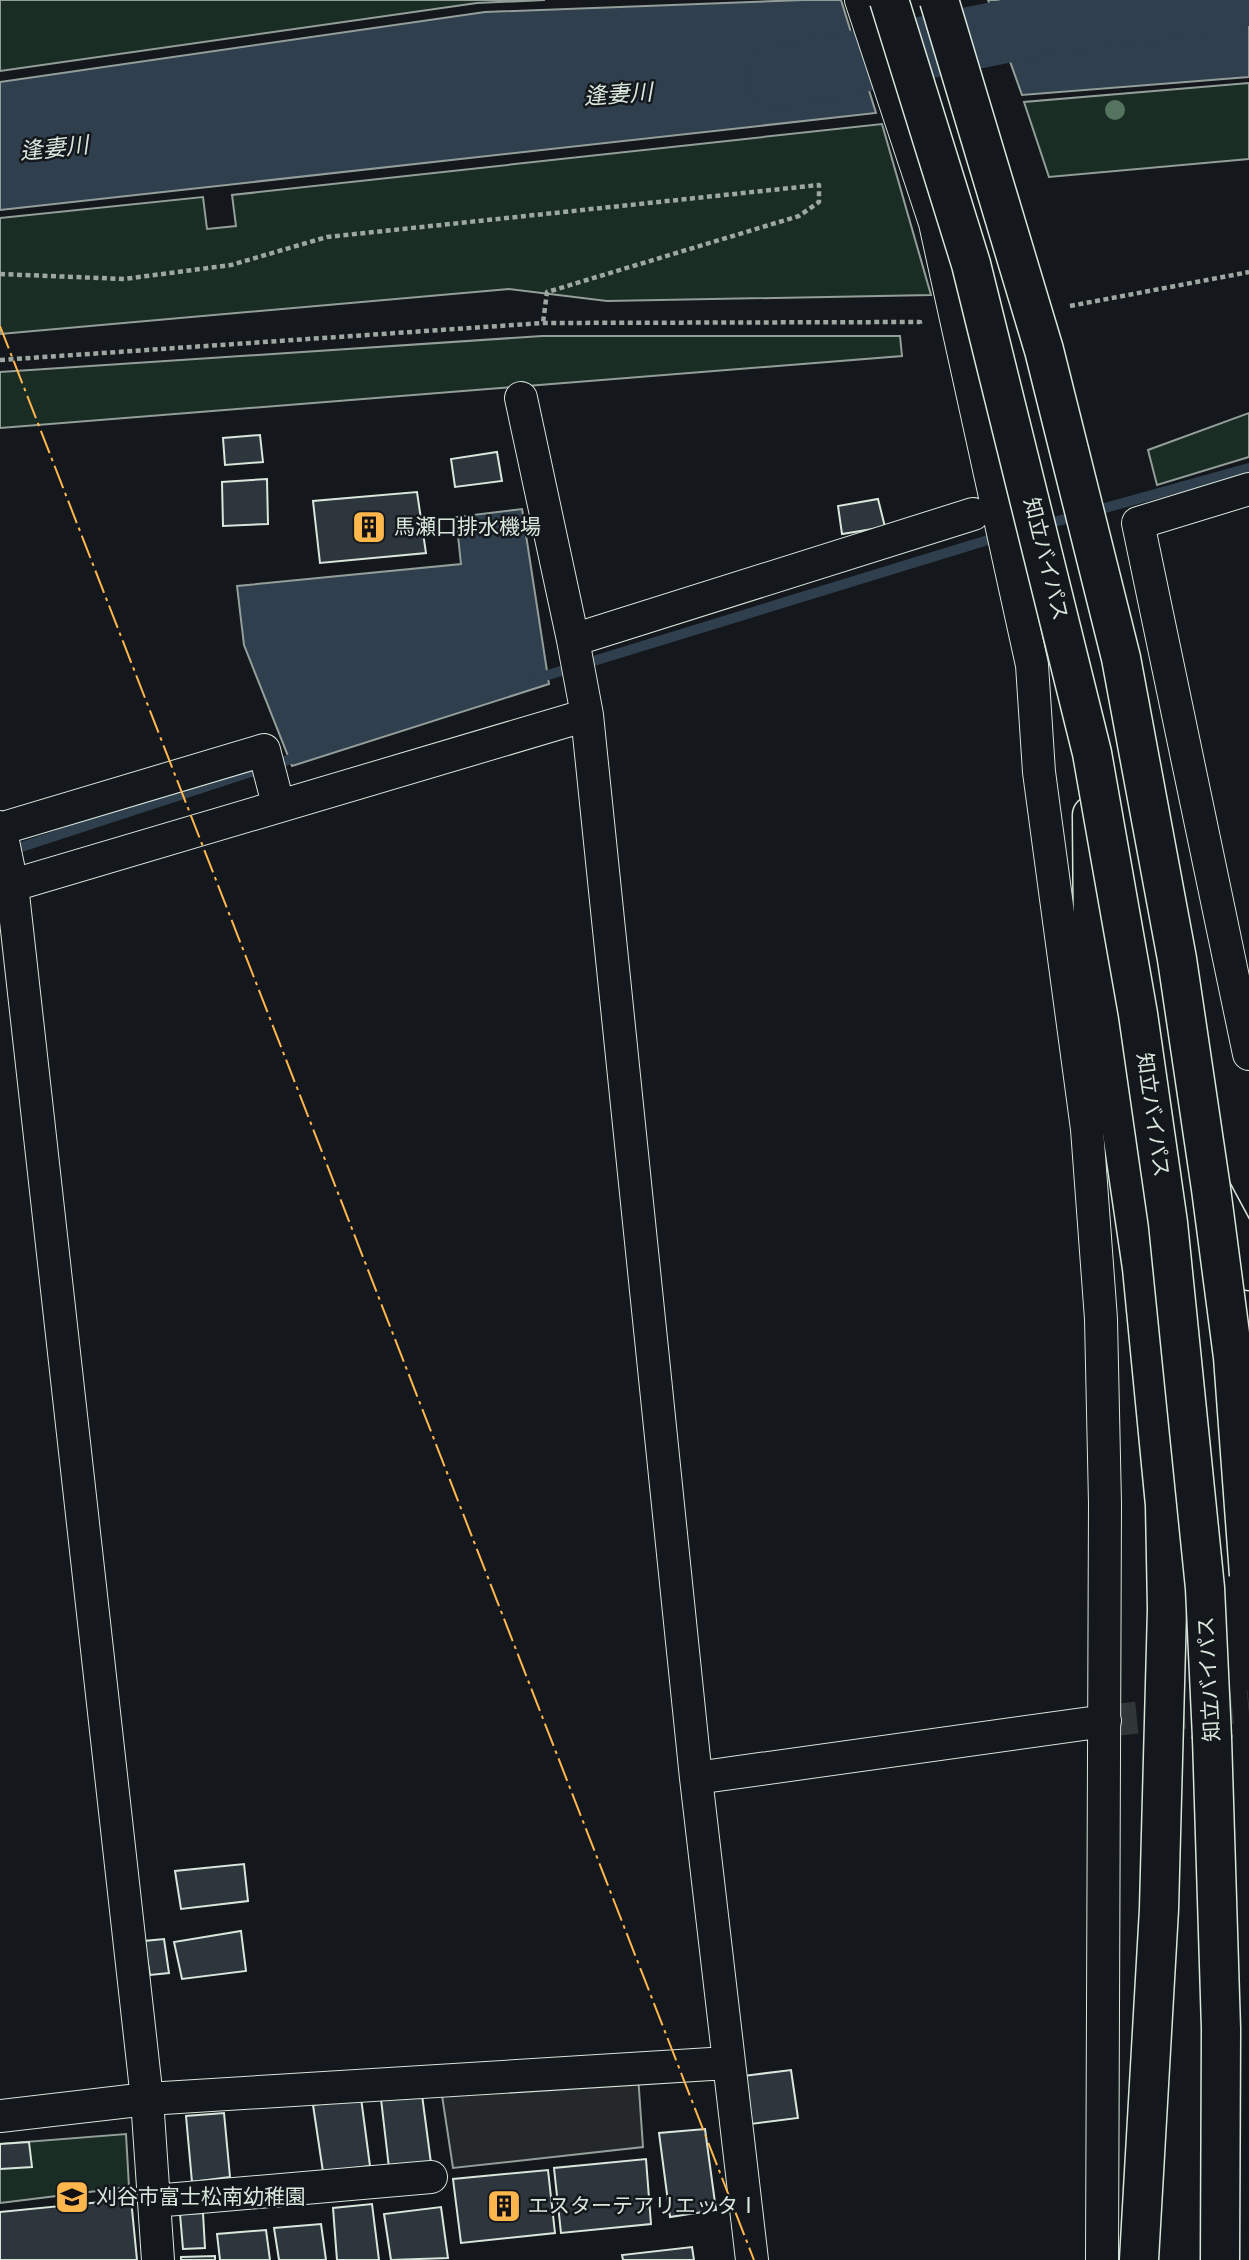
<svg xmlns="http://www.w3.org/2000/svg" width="1249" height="2260" font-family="Overpass,'Noto Sans JP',sans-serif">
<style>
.green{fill:#1a2d24;stroke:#939e99;stroke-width:2}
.parking{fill:#24282b;stroke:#939e99;stroke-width:2}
.water{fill:#2f3f4d;stroke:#939e99;stroke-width:2}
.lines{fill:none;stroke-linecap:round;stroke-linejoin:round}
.stream{stroke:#2f3f4d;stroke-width:10}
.river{stroke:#2f3f4d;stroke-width:63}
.building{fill:#2c363c;stroke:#d8e6dc;stroke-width:2}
.street-tunnel{stroke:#313739;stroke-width:32;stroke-dasharray:32 16;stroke-linecap:butt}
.street-casing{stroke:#d8e6dc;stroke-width:34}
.highway-casing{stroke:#d8e6dc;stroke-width:41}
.path{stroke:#9da8a2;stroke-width:4.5;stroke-dasharray:5 3.5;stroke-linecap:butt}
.street{stroke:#14181c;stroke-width:32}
.highway{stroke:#14181c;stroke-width:38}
.highway-bridge-casing{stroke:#d8e6dc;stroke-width:41;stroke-linecap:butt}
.highway-bridge{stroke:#14181c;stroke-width:38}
.power{stroke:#ffb74d;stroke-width:2;stroke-dasharray:24 5 3.5 5;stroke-linecap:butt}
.tree{fill:#55745f}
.labels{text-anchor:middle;stroke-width:5;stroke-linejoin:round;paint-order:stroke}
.poi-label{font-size:21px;fill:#d8e6dc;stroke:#14181c;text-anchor:start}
.street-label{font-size:21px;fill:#d8e6dc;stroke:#14181c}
.water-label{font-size:23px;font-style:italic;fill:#d8e6dc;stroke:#14181c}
</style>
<rect width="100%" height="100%" fill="#14181c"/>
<path class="green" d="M0,0h545l-68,3 -477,68z
M1249,83v76l-200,18 -25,-75z
M882,124l49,171 -324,6 -98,-12 -509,45v-116l203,-21 4,32 29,-3 -4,-31z
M542,336h358l2,20 -902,72v-56z
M1249,413v44l-92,28 -9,-35z
M126,2134l3,53 -129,16v-59z"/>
<path class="parking" d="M638,2075l5,72 -190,21 -12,-79z"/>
<path class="water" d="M803,0h38l35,113 -876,97v-128l485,-70z
M988,0h261v77l-227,18z
M522,509l27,175 -257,82 -48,-121 -7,-59 224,-22 -5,-47z"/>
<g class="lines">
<path class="stream" d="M1040,526l209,-58
M535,679l466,-143
M9,851l291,-95"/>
<path class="river" d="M776,78l280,-57 175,-21"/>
</g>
<path class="building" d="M260,435l3,27 -38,3 -2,-27z
M497,452l5,29 -47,6 -4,-28z
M267,479l1,45 -45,2 -1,-44z
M417,492l9,61 -106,10 -7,-62z
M878,499l7,28 -43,7 -4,-28z
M244,1864l4,37 -67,8 -6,-38z
M241,1931l5,40 -64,8 -8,-37z
M164,1939l5,34 -19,2 -6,-34z
M791,2070l7,48 -47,6 -8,-48z
M422,2095l9,68 -42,5 -8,-69z
M361,2098l9,68 -47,6 -10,-67z
M224,2113l6,64 -38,5 -6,-66z
M705,2129l11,81 -46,7 -11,-84z
M29,2142l3,25 -32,2v-25z
M646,2159l5,65 -90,9 -7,-65z
M548,2170l7,63 -94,10 -8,-64z
M131,2199l6,61h-137v-48z
M372,2204l7,56h-42l-4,-52z
M441,2207l7,51 -57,2 -7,-46z
M203,2213l2,35 -22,1 -3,-35z
M321,2224l5,36h-47l-5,-32z
M266,2230l4,30h-50l-3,-26z
M692,2247l2,13h-71l-1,-5z
M215,2256v4h-34v-3z"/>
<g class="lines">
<path class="street-tunnel" d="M1105,1721l144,-15"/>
<g class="street-casing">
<path id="street" d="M861,0l74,223 97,442 7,107 48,357 14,190 4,185 -3,756
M521,398l52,242 400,-126
M1249,489l-111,34 111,531
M573,640l14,75 109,1063 56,482
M0,827l12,58 135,1214 11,161
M0,829l264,-79 14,54
M0,889l587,-174
M696,1778l409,-57
M0,2116l147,-17 580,-36
M154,2201l277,-24"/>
</g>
<g class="highway-casing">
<path id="highway" d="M1092,815l1,120 49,333 23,237 2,104 -8,300 -20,351
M1212,1191l35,65 2,15
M1212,1738l9,291 -1,231"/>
</g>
<path class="path" d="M0,274l124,5 107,-14 96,-28 492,-52v17l-20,14 -252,76 -4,31
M1070,306l179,-34
M0,360l543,-37 377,-1v3"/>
<use href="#street" class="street"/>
<use href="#highway" class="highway"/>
<g class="highway-bridge-casing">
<path id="highway-bridge" d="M889,0l82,264 121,489 46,261 30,209 37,365 7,150
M939,0l105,350 77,308 56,301 34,230 22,168 16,218"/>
</g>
<use href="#highway-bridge" class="highway-bridge"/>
<path class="power" d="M0,326l754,1934"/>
</g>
<circle class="tree" cx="1115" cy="110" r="10"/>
<defs>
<g id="building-square" transform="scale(1.75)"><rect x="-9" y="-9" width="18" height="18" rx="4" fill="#ffb74d" stroke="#14181c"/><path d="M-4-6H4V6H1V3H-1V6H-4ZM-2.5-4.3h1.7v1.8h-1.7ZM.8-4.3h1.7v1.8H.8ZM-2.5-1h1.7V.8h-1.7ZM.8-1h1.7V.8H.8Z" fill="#111"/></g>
<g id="school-square" transform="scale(1.75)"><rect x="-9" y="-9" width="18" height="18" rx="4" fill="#ffb74d" stroke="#14181c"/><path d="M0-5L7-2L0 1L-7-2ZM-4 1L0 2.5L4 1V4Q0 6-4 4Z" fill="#111"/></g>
</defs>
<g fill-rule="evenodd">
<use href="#building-square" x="369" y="527"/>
<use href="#school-square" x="72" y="2197"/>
<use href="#building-square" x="504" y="2206"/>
</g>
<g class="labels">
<g class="poi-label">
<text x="394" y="534">馬瀬口排水機場</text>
<text x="96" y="2204">刈谷市富士松南幼稚園</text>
<text x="528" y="2213">エスターテアリエッタⅠ</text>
</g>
<g class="street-label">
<text transform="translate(1046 559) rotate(76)" y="7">知立バイパス</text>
<text transform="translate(1153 1115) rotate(82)" y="7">知立バイパス</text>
<text transform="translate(1209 1679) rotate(-93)" y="7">知立バイパス</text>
</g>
<g class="water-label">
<text transform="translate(618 94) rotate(-4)" y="8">逢妻川</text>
<text transform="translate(54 148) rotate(-6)" y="8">逢妻川</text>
</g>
</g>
</svg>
